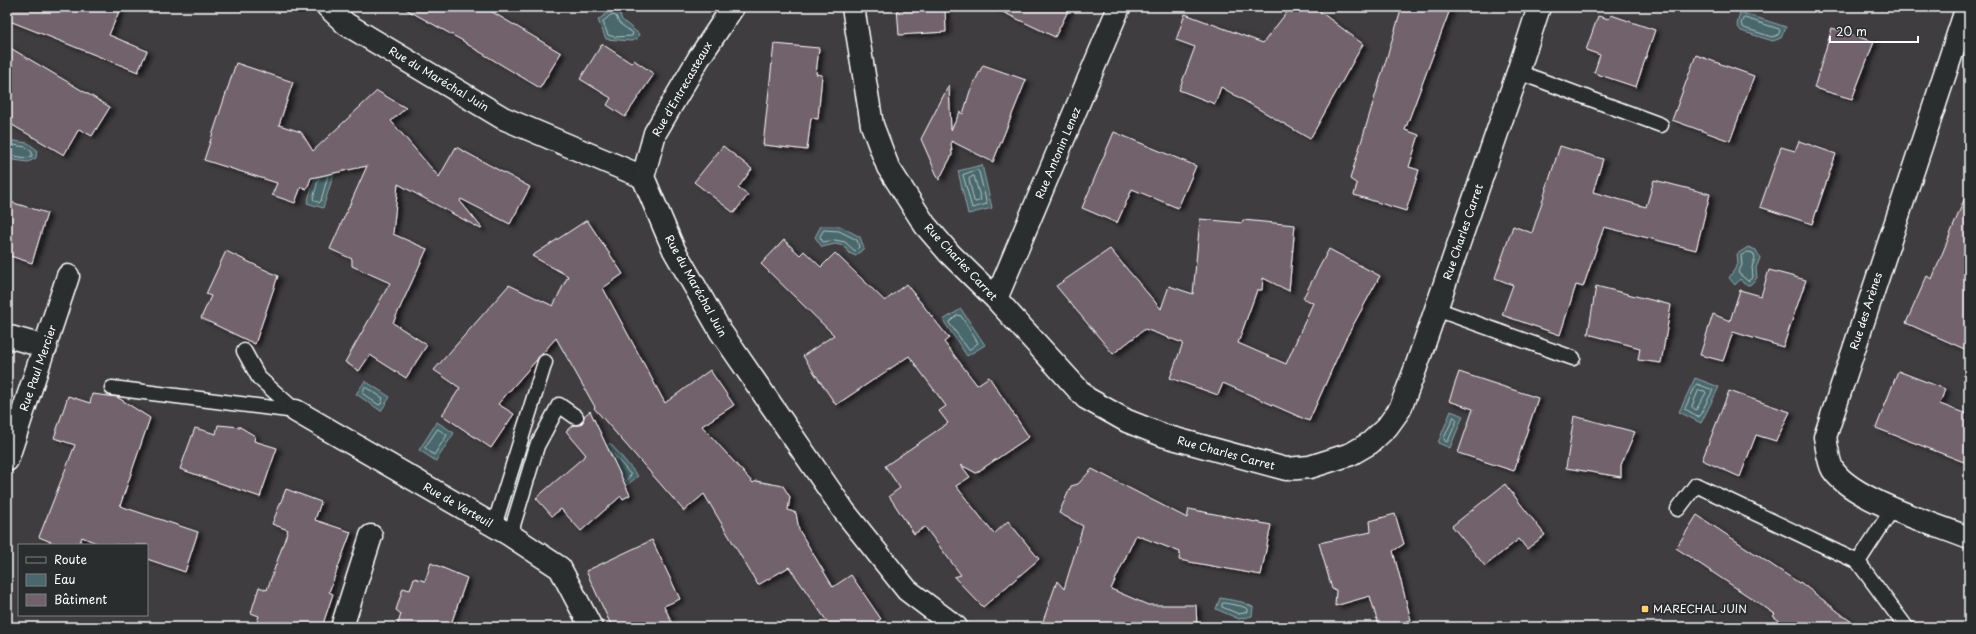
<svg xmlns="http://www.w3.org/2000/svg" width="1976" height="634" font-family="'Playpen Sans',sans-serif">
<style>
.water{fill:#49676c;stroke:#92a4a7}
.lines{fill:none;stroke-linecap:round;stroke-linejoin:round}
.shore{stroke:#b6c2c4;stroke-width:1}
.building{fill:#72626c;stroke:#fff;filter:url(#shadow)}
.service-casing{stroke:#fff;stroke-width:17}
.minor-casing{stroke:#fff;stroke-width:25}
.tertiary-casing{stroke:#fff;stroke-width:25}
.service{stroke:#2a2d2e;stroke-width:14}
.minor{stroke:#2a2d2e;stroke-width:22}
.tertiary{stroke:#2a2d2e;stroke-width:22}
.poi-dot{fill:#ffd166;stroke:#2a2d2e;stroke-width:1.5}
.labels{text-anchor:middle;stroke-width:4;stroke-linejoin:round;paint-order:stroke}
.street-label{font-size:11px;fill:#fff;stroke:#2a2d2e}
.poi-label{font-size:11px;fill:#fff;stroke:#2a2d2e;text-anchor:start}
</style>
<defs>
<filter id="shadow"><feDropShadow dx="4.5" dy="2.5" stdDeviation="2" flood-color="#0009"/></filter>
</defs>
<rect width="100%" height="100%" fill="#403d41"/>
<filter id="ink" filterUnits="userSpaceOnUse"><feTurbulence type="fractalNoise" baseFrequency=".025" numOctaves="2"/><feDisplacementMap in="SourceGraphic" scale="8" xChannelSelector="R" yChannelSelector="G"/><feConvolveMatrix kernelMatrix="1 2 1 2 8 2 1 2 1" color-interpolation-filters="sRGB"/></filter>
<g filter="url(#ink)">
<path class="water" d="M611,10l8,2 3,8 17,14 -2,5 -6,2 -25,-2 -8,-19z
M1740,12l46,15 -5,11 -8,3 -32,-10 -4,-6z
M7,140l21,3 9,7 -1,8 -8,4 -21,-3z
M982,165l10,43 -24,6 -10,-43z
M318,168l16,5 -11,35 -16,-5z
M821,226h19l20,11 4,11 -8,8 -7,-3 -5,-7 -9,-2 -13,3 -7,-10z
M1748,247l8,3 4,8 -4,10 1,10 -7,7 -6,-1 -4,-5 -5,6 -6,-7 9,-14 -1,-10z
M961,309l24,36 -18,11 -24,-36z
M1695,378l24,9 -18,36 -22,-11z
M365,381l25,16 -9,14 -25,-17z
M1451,411l12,5 -13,32 -12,-5z
M437,422l17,11 -18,28 -17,-11z
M610,443l28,33 -17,14 -27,-34z
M1220,598l22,4 11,5 -1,9 -13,3 -23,-10z"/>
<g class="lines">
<path class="shore" d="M611,15l5,1 3,7 14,10 -1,3 -17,1 -7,-2 -5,-13z
M1745,18l34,11 1,2 -2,4 -6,2 -28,-9 -3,-4 2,-5z
M7,144l19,3 6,5v4l-5,2 -20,-3
M977,170l2,2 8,32 -15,4 -9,-33z
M974,176l7,24 -5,2 -2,-1 -5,-22z
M319,177l-6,22 6,4 2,-2 7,-26
M824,230l15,1 18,9 2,7 -4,4 -10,-9 -10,-2 -12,2 -3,-5z
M1748,252l5,1 2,5 -3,9 1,10 -5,4 -10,-8 4,-8 -1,-9z
M958,315l3,1 17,27 -9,7 -20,-27z
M1697,384l16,6 -14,27 -14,-8z
M365,387l18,11 -2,6 -2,1 -16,-11z
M1699,390l6,1 1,2 -10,17 -4,-3z
M1454,417l3,3 -9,21 -2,1 -2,-3z
M438,429l9,6 -13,20 -9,-7z
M609,449l22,26 -6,7
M1224,603l17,3 7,3v3l-9,2 -17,-7v-3z"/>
</g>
<path class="building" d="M7,7h114l-12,28 38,16 -9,21 -131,-52z
M402,7h82l77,46 -21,35 -75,-45v-1z
M897,7h48l1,25 -47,3z
M992,7h78l-15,30z
M1291,7h23l49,37 -53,95 -89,-52 -6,17 -36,-14 16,-43 -19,-7 9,-26 78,29z
M1402,7h49l-46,123 14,5 -10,32 10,3 -13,41 -52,-16 3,-11 -7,-5z
M1611,15l44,15 -19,57 -42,-14 6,-18 -14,-5 12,-34 11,3z
M1832,28l42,14 -22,57 -38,-11z
M602,44l29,19 3,-3 20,14 -29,43 -18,-12 4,-7 -31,-19z
M774,44l45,4 -3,26 6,1 -4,44 -7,-1 -4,32 -44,-5z
M7,46l103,61 -18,29 -13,-7 -15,26 -57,-33z
M1696,55l58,21 -24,65 -58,-21z
M236,63l57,19 -14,43 22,7 12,19 64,-60 29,17 -15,13 48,56 17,-30 74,40 -20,37 -49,-25 -1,2 22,27 -1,1 -83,-45 -5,50 34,15 -34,74 34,22 -21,33 -36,-23 -11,16 -14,-9 45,-79 -38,-17v-7l-22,-10 37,-83 -56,12 -4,11 -6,-2 -6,16 -23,-8 5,-12 -73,-23z
M983,65l43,15 -33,82 -42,-21 1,14 -13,25 -18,-41 28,-54 2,45 9,-18 3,2 7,-23z
M1114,132l82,34 -18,42 -46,-19 -15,34 -35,-15z
M1799,141l37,13 -24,70 -52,-17 21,-60 14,4z
M723,146l29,23 -14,19 10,7 -14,18 -40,-31z
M1560,146l43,13 -10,33 53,15 8,-27 56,14 -14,56 -92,-23 -21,60 -7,-2 -16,50 -58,-20 11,-30 -18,-7 18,-52 19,7z
M1968,190l1,1v160l-63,-28 21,-47 5,3z
M7,201l40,12 -15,50 -25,-8z
M1200,219l42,4 1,-3 52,5 -6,66 -26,-13 -1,12h-5l-19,53 48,21 27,-61 -10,-5 26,-49 51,27 -35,64 -36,81 -86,-38 -5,12 -48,-17 13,-35 -38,-14 -32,25 -57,-68 54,-37 51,60 8,-23 24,8z
M587,220l36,54 -20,14 62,115 45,-33 24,35 -32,21 51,57 3,-2 27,5 7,11 -2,13 8,3 3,17 34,57 18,-12 30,44 -12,8h-38l-42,-60 -31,18 -54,-91 -20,17 -90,-103 1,-1 -39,-69 -58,66 16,10 -23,34 -49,-33 18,-27 -26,-18 75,-85 44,21 15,-30 -36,-20z
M784,240l16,15 4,-4 17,16 14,-14 50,48 21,-17 43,54 -5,4 33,43 12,-8 40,60 -53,36 -15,-8 9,12 -14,9 38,48 14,-13 31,38 -56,48 -29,-30 7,-2 -36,-48 -11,7 -25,-38 11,-8 -15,-22 63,-43 -9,-12 7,-5 -37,-50 -73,49 -33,-49 31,-21 -73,-71z
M226,251l52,25 -23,68 -54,-26 10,-22 -5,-2z
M1769,270l37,10 -23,67 -50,-15 -10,29 -23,-6 13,-41 17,7 10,-31 21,6z
M1596,286l75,19 -10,58 -23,-3 2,-12 -52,-14z
M1898,371l47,18 -5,15 29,11v49l-93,-36z
M1459,372l79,26 -24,73 -56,-18 15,-44 -24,-8z
M1729,391l61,21 -14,29 -20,-6 -16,42 -38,-17z
M92,394l25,3 33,21 -30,88 78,26 -13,40 -38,-13v-14h-46l-19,-8 -3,8h-21l-19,-8 36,-92 -21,-7 14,-42 22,7z
M590,411l40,84 -7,4 -2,-3 -40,35 -20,-22 -9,7 -16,-18 50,-43 -20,-24 7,-6h7l3,-3 1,-6z
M1574,416l61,16 -14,33v12l-55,-9z
M218,425l22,2 15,9 -1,5 23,7 -17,49 -80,-28 15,-41 21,6z
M1092,469l95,49 2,-9 82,16 -10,50 -82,-15 1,-8 -44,-17 -25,54 37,16h48l1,22h-156l16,-46 7,8 19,-63 -24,-13 12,-27 7,-2z
M1505,484l40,51 -18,14 -8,-10 -34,27 -33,-40z
M286,489l35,13 -6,18 36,12 -22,60 4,2 -11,33h-67l4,-11 -8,-3 8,-26 8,3 21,-60 -16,-6z
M1395,514l9,30 -11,7 18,69 -25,7h-7l-9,-31 -35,10 1,-16 -4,-1 -13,-46 52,-11 -1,-11z
M1697,515l102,68 1,-1 58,45h-71l-14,-11 2,-2 -99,-66z
M652,540l28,59 -16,7 10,21h-62l-26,-56z
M431,563l36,15 -17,49h-53l4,-13 -5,-4 7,-22 7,2 4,-12 11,3z"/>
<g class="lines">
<g class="service-casing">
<path id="service" d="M1518,72l143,53
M1436,309l137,49
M244,351l15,27 37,33
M112,388l184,23
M1678,509l18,-24 162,77 35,-54
M494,526l51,-164
M510,535l27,-89 22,-41 17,12
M1858,562l48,65"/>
</g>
<g class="minor-casing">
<path id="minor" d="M328,7l18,17 157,94 140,59
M853,7l19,118 16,42 37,58 25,29 46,45 90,99 41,23 38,15 121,33 24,-2 41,-13 19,-11 17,-16 13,-18 15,-39 103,-298 21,-65
M1967,7l-142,430c2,9 3,25 8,33 20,30 101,54 136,68
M996,299l123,-292
M7,336l39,11
M296,411l214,124 50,33 31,59
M7,460l61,-184
M342,627l29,-91"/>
</g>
<g class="tertiary-casing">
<path id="tertiary" d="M733,7l-34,51 -44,75 -12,44 31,73 47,82 123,179 63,79 49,37"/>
</g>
<use href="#service" class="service"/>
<use href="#minor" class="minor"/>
<use href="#tertiary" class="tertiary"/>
</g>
</g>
<rect class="poi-dot" x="1641" y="605" width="8" height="8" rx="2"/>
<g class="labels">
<g class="street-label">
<text transform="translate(439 79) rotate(31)" y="4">Rue du Maréchal Juin</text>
<text transform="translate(682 89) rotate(-60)" y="4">Rue d'Entrecasteaux</text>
<text transform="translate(1058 153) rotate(-67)" y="4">Rue Antonin Lenez</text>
<text transform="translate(1463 232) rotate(-71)" y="4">Rue Charles Carret</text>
<text transform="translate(961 262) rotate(47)" y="4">Rue Charles Carret</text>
<text transform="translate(696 286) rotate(61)" y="4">Rue du Maréchal Juin</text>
<text transform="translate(1866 311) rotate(-72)" y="4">Rue des Arènes</text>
<text transform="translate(38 368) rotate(-71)" y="4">Rue Paul Mercier</text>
<text transform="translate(1226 453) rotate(15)" y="4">Rue Charles Carret</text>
<text transform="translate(458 505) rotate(30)" y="4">Rue de Verteuil</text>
</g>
<g class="poi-label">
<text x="1653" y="613">MARECHAL JUIN</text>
</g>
</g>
<rect width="1976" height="634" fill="none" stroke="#2a2d2e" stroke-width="24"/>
<rect x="12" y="12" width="1952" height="610" fill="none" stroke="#fff" stroke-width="1.5" filter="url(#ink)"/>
<rect x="18" y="544" width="130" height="72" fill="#2a2d2e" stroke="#7f8182"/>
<rect x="26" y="557" width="20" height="6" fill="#2a2d2e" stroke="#7f8182"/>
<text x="54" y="564" font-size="12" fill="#ffffff">Route</text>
<rect x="26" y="574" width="20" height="12" fill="#49676c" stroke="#7f8182"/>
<text x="54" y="584" font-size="12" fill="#ffffff">Eau</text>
<rect x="26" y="594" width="20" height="12" fill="#72626c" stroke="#7f8182"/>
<text x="54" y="604" font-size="12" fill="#ffffff">Bâtiment</text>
<path d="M1830 36v6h88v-6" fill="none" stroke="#ffffff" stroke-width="2"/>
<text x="1836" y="36" font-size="12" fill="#ffffff" stroke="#2a2d2e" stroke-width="3" paint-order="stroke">20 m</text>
</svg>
